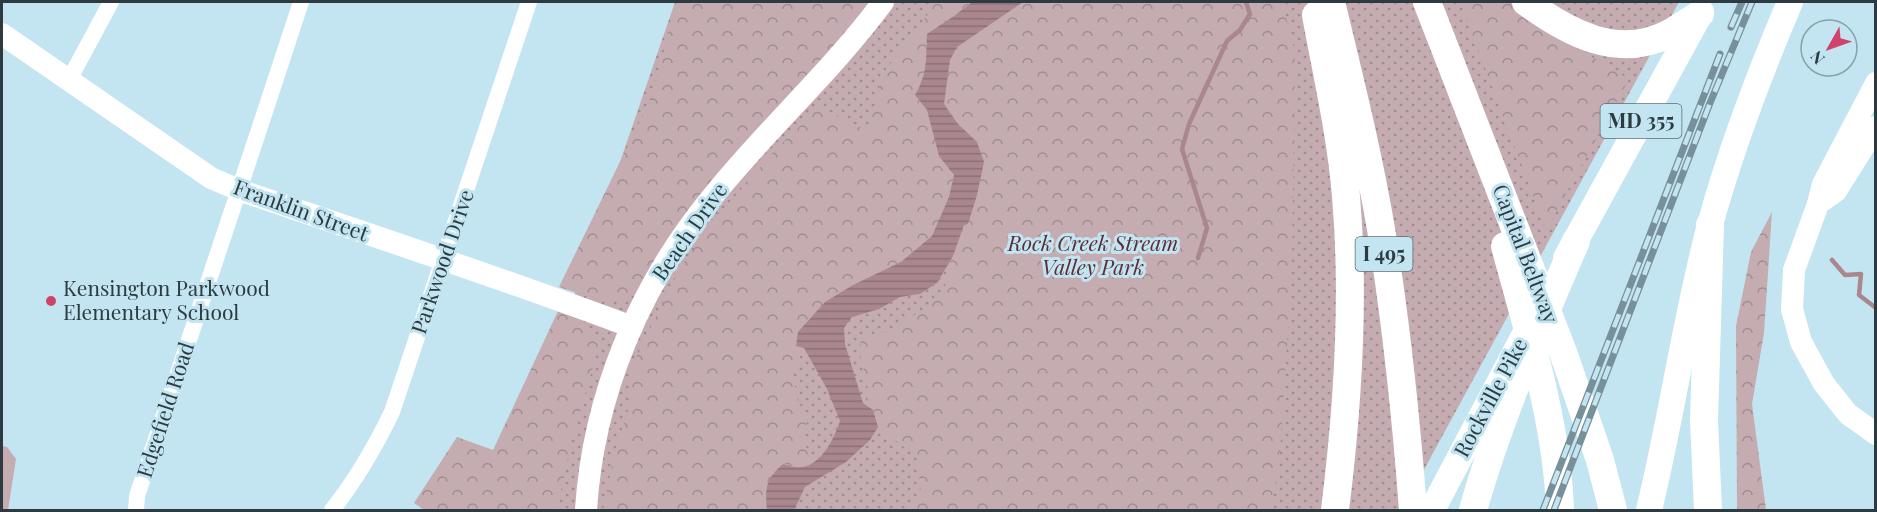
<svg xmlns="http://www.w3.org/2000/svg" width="1877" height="512" font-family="'Playfair Display',serif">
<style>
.grass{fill:url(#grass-dots)}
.forest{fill:url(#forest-crowns)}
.pitch{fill:#c5acb0}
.water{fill:url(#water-rules)}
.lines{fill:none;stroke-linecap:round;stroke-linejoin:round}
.stream{stroke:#aa878d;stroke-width:4.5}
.street{stroke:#fff;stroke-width:16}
.secondary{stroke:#fff;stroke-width:22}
.primary{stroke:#fff;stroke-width:26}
.highway{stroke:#fff;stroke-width:28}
.rail-casing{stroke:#789099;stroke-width:7}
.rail{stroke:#c2e5f1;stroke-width:4.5;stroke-dasharray:14;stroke-linecap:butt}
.poi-dot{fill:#d0426a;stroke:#c2e5f1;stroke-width:2}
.labels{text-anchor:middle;stroke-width:6;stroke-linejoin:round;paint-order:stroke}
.shield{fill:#c2e5f1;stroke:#5a6e75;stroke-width:1.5}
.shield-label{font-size:20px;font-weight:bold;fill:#2d3b40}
.street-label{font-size:21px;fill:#2d3b40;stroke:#c2e5f1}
.park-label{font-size:21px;font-style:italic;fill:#5d2c37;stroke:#c2e5f1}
.poi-label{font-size:21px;fill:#2d3b40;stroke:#c2e5f1;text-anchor:start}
</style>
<defs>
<pattern id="grass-dots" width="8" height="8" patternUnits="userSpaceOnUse" patternTransform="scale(1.5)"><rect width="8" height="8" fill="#c5acb0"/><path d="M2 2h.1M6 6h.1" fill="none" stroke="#a08d91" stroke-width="1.8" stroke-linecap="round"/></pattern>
<pattern id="forest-crowns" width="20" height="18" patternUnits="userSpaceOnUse" patternTransform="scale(1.5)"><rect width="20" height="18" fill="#c5acb0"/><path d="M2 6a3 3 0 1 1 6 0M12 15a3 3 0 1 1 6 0" fill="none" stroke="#a08d91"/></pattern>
<pattern id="water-rules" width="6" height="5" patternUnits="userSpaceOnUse" patternTransform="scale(1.5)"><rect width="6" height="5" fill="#aa878d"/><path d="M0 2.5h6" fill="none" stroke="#8b7075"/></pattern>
</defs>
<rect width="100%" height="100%" fill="#c2e5f1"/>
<path class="grass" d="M675,2h1004l-277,508h-895l57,-185z"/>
<path class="forest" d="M677,2h193l-12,20 -164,181 -57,86 -14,13 -34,-5 -30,-10 93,-191z
M936,2h36l-45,32c-1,24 1,39 -12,61l12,15 12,46 15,19 -5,22 -17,39 -31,26 -48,23 -49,63 -12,27 8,30 8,14 -6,19 12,26 -14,4 -17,-4 -17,30 1,16h-164l11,-56 16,-50v-34l51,-104 36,-49 61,-70 41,-39 49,23 14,-54 4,-8 29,-36z
M1023,2h259l13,50 -3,216 -13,200 -10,42h-363l15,-16 -4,-37 -39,-30 -5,-17 -10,-7 6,-9 -9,-41 1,-17 30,-5 53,-36 3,-26 18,-44 3,-1 9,-29v-53l-19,-18 -14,-20 6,-44 7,-13z
M1460,2h50l21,19 98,58 -83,151z
M1772,212l-8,121 -12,71 14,106h-29l-1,-184 15,-74z
M558,311l25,11 17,21 -29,100 -14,67h-133l-10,-7 43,-66 36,13z"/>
<path class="pitch" d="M2,446l5,1 9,12 -8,51h-6z"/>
<path class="water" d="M972,2h51l-66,45 -7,13 -6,44 14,20 19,18 7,20 -7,33 -9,29 -4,1 -11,31 -16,27 -17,11 -20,3 -21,12 -27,8 -8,11 1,16 18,59 10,7 5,17 -8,13 -24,22 -41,25 -11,23h-27c-2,-22 -2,-30 16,-46 6,2 13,4 19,3 20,-3 32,-28 38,-46l-13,-32 -23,-41 -8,-2 2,-14 27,-30 28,-17 48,-23 31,-26 17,-39 5,-22 -15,-19 -12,-46 -12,-15c13,-22 11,-37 12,-61l27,-18z"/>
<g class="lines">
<path class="stream" d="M1198,258l9,-30 -25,-79 7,-25 38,-83 13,-11 10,-16 -4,-12
M1832,260l13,15 16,-1 -2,21 17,13"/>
<path class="street" d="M69,80l42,-78
M136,510l1,-14c55,-164 110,-329 164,-494
M332,510c24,-30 43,-63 60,-98l137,-410"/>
<path class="secondary" d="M2,34l209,144 28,12c131,45 263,88 393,137
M1876,83l-53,101 -5,20 -24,66 -2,39 9,33 23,42 24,30 28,20
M1819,203l17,-12 40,-64
M586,510c7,-114 54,-226 127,-314 54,-67 119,-125 170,-194"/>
<path class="primary" d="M1566,258l135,-246
M1432,510l95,-180
M1649,510c23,-94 36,-191 61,-285 21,-77 49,-150 80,-223"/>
<path class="highway" d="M1331,2c18,75 37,150 50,227 15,93 25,187 32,281
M1427,2l136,350 37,108 13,50
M1526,2c41,30 91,58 142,32 11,-6 21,-13 32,-20
M1316,15c11,60 25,120 30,181 9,105 2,210 -11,314
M1505,246c23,86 52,175 55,264
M1473,510c26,-92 65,-180 103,-269
M1708,510l-4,-90 6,-195"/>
<g class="rail-casing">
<path id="rail" d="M1731,27l11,-25
M1543,510l177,-456
M1554,510l156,-407 42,-101"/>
</g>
<use href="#rail" class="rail"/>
</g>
<circle class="poi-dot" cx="51" cy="301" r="6"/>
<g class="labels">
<g class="shield">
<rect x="1600.5" y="104" width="81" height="34" rx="4.5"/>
<rect x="1355.5" y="237" width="57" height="34" rx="4.5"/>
</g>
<g class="shield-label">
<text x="1641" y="128">MD 355</text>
<text x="1384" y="261">I 495</text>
</g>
<g class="street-label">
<text transform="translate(301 211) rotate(20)" y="7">Franklin Street</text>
<text transform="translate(690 232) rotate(-55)" y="7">Beach Drive</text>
<text transform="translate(1525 254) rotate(69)" y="7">Capital Beltway</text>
<text transform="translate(443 262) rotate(-71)" y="7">Parkwood Drive</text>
<text transform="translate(1491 398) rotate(-62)" y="7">Rockville Pike</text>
<text transform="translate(166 410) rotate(-72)" y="7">Edgefield Road</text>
</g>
<g class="park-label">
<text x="1093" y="251">Rock Creek Stream<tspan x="1093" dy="24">Valley Park</tspan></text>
</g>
<g class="poi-label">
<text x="63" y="296">Kensington Parkwood<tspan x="63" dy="24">Elementary School</tspan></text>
</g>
</g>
<rect width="1877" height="512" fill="none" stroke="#2d3b40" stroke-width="6"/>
<g transform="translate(1829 48) rotate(230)"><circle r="28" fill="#c2e5f1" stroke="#86a1aa" stroke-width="1.5"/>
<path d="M0-4.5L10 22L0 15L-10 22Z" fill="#d0426a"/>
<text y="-9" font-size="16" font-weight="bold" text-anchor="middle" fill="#2d3b40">N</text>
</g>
</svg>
